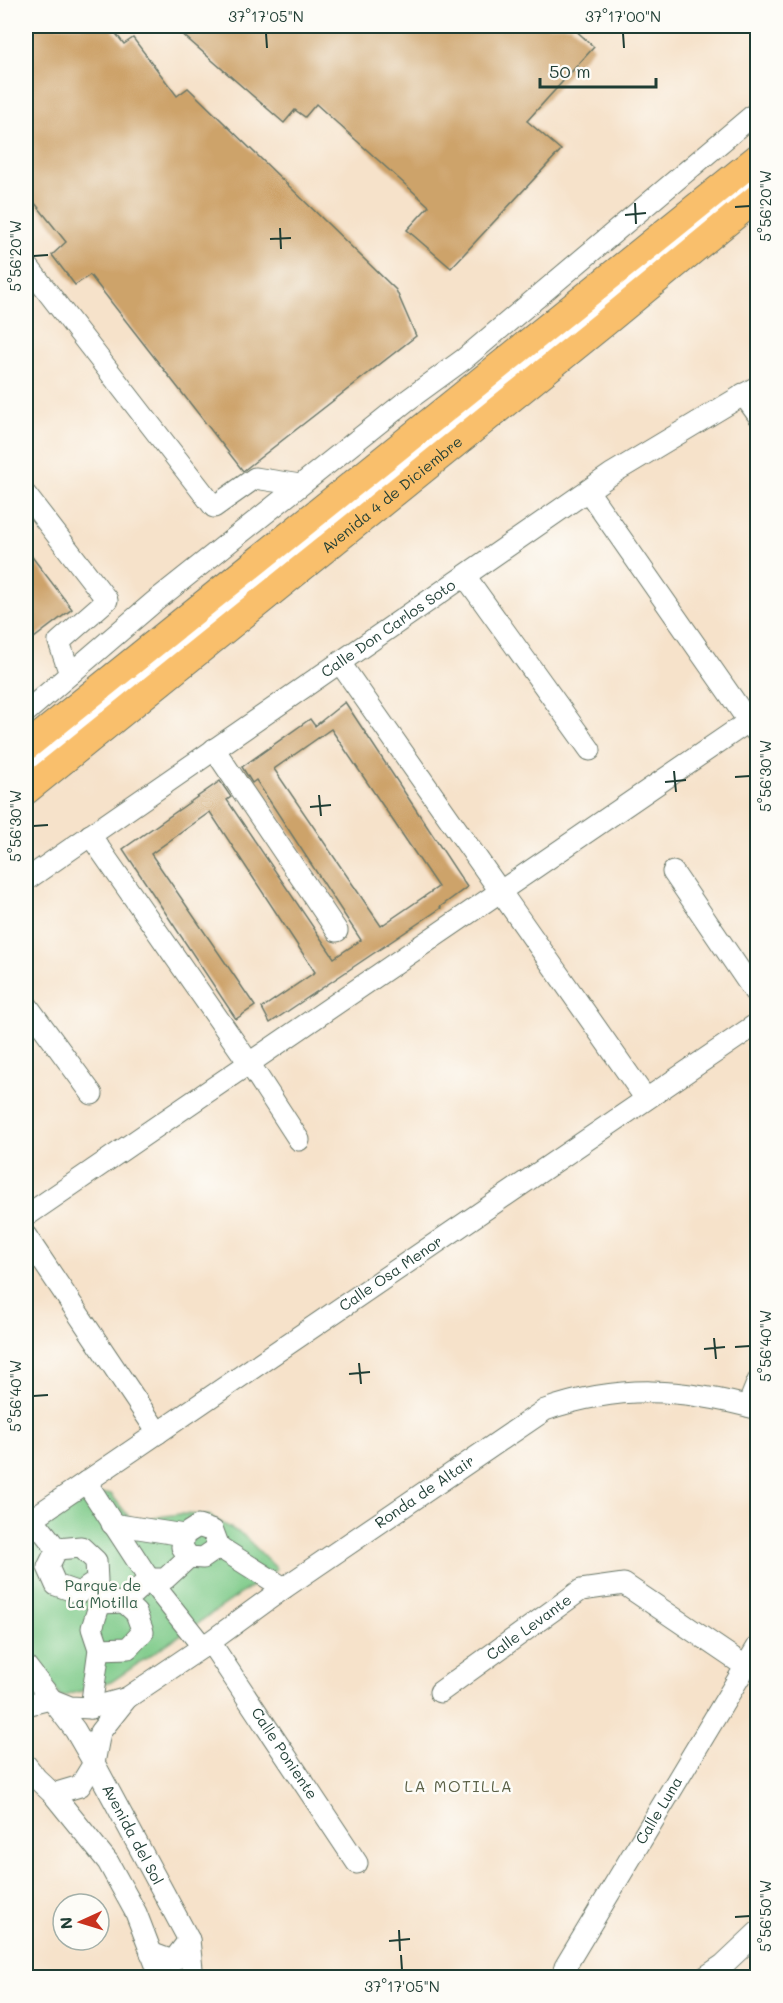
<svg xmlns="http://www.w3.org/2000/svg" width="783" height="2003" font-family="Mali,sans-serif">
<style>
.green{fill:#7fcb8a;stroke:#4f845f;stroke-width:1.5}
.building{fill:#cda36b;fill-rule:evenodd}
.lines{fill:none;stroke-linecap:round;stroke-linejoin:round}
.minor-casing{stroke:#6a7768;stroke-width:23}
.major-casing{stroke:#6a7768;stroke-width:29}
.minor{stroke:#fff;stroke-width:21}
.major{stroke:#f9bf6c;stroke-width:27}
.ticks{fill:none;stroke:#1f3d34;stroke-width:2}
.labels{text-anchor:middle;stroke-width:5;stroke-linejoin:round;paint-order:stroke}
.street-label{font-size:15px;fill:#1f3d34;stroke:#fdfcf7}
.park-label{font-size:15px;fill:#37604a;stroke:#fdfcf7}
.neighbourhood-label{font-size:16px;letter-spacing:1.5px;fill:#5c6147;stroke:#fdfcf7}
.neatline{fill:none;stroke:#1f3d34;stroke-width:2}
.ticks-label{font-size:15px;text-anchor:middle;fill:#1f3d34}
</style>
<rect width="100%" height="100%" fill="#fdfcf7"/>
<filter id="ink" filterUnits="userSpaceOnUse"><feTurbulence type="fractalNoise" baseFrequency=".0167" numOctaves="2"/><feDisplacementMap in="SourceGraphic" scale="12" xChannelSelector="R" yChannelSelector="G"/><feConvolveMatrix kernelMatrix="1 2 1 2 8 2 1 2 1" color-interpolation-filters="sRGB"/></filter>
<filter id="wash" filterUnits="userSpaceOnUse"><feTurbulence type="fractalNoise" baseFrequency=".008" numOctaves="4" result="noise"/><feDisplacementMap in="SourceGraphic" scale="24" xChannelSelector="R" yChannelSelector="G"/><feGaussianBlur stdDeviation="1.35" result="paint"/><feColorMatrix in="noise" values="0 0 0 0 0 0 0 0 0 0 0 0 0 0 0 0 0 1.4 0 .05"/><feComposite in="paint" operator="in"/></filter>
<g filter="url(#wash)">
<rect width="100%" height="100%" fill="#f6e2ca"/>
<path class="green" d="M111,1494l21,27 47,-7 29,1 35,20 34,34 -166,113 -50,15 -35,-52v-107l61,-43z"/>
<g id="blocks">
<path class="building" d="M26,26h84l14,18 9,-6 44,58 11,-8 208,202 20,46 -173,135 -153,-196 -15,10 -23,-30 14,-13 -40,-50z
M173,26h398l23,21 -67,74 34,29 -110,118 -44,-38 22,-24 -113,-102 -11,13 -10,-7 -11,13z
M26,549l46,60 -46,35z
M345,702l122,185 -27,20 1,1 -171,115 -8,-15 53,-36 -105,-160 -59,42 104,152 -19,13 -113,-170 97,-68 11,16 -4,3 107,158 27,-18 -105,-160 -4,3 -10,-16 68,-48 5,7zM331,729l107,158 -57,39 -107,-157z"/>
</g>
</g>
<g filter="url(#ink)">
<use href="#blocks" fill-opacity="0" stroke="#6a7768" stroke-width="1.5"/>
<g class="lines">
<g class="minor-casing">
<g id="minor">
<path d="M26,264l188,243 41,-29 45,7"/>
<path d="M743,394l15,21"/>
<path d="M588,491l170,244"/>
<path d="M26,495l81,105 -48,42 11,32"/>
<path d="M465,576l125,174"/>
<path d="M340,663l306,436"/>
<path d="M26,712l128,-110 251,-200 59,-43 294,-248"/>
<path d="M214,749l123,182"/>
<path d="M26,769l455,-371 144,-114 132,-109"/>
<path d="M90,835l159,228 50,77"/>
<path d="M673,872l85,125"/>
<path id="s1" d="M26,880l587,-407 145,-87"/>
<path d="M26,1004l66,90"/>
<path d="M26,1216l732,-501"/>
<path d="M26,1236l132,197"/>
<path d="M748,1406l10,-25"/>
<path d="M86,1482l63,97 54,68"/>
<path d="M33,1519l24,30"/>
<path id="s2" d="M26,1523l732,-500"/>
<path d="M112,1524l72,11"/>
<path d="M81,1547l15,14 1,20 -18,12 -23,-8 -8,-18 9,-18z"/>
<path d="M219,1547l-16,11 -14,-1 -7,-10 2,-12 14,-9 15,5 6,16 65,41"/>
<path d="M100,1603l24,-1 25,-23h16l24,-22"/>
<path id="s3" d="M210,1642l147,221"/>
<path d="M99,1649l29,-1 15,-16 -7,-19 -12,-11"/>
<path id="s4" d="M26,1666l49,64 19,33 95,177 4,38"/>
<path id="s5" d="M440,1692l141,-102 43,-6 121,82"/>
<path id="s6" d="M50,1699l20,8 21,1 36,-10 83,-56 74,-54 261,-178c75,-26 137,-22 213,-1"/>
<path d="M26,1705l24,-6"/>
<path d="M91,1708l8,-59 -7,-21 8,-25"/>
<path d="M26,1765l10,13 17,16 55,68 28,51 25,65"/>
<path d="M53,1794l27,-8 14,-23 6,-31 27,-34"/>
<path d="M151,1953l22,8 16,-21"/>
<path id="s7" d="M562,1978l3,-11 193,-321"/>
<path d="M704,1978l19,-13 35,-33"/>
</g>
</g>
<g class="major-casing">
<g id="major">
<path d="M26,747l732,-590"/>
<path id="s8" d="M26,791l579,-468 153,-126"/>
</g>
</g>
<use href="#minor" class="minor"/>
<use href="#major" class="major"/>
</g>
</g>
<path class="ticks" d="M266,33l1,15M623,33l1,15M635,203l1,21M735,207l15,-1M625,215l21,-2M280,228l1,21M270,239l21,-1M33,256l15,-1M674,771l2,21M735,777l15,-1M665,782l21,-2M319,795l2,21M310,807l21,-2M33,826l15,-1M714,1338l2,21M735,1347l15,-1M704,1349l21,-2M359,1363l2,21M349,1374l21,-2M33,1396l15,-1M735,1917l15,-1M399,1930l1,21M389,1941l21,-2M401,1955l1,15"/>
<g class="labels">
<g class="street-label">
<text dy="5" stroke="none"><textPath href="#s8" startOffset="471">Avenida 4 de Diciembre</textPath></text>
<text dy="5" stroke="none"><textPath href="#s1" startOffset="441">Calle Don Carlos Soto</textPath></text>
<text dy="5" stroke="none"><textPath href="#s2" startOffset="442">Calle Osa Menor</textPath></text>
<text dy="5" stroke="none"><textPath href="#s6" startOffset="442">Ronda de Altair</textPath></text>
<text dy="5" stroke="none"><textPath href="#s5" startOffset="110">Calle Levante</textPath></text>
<text dy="5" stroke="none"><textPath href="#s3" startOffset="134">Calle Poniente</textPath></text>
<text dy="5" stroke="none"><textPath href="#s7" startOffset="194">Calle Luna</textPath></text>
<text dy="5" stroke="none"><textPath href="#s4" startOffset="200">Avenida del Sol</textPath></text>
</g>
<g class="park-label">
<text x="103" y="1591">Parque de<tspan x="103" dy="17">La Motilla</tspan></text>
</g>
<g class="neighbourhood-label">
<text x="459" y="1792">LA MOTILLA</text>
</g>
</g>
<rect width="783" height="2003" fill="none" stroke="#fdfcf7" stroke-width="66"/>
<g transform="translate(81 1922) rotate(266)"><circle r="28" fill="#fdfcf7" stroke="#a4b0a9" stroke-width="1.5"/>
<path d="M0-4.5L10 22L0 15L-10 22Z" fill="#c8321e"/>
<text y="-9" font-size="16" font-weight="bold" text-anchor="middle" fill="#1f3d34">N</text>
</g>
<path d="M540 78v9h116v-9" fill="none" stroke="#1f3d34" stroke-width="3"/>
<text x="549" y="78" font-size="18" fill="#1f3d34" stroke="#fdfcf7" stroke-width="4.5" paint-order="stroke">50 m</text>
<rect x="33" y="33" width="717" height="1937" class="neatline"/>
<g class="ticks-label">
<text x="266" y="22">37°17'05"N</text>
<text x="623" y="22">37°17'00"N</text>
<text transform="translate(766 206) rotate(-90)" y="5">5°56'20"W</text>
<text transform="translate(16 256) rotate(-90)" y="5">5°56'20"W</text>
<text transform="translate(766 776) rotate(-90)" y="5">5°56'30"W</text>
<text transform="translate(16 826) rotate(-90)" y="5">5°56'30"W</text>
<text transform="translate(766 1346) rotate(-90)" y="5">5°56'40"W</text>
<text transform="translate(16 1396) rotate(-90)" y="5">5°56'40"W</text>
<text transform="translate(766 1916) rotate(-90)" y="5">5°56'50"W</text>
<text x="402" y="1992">37°17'05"N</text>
</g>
</svg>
